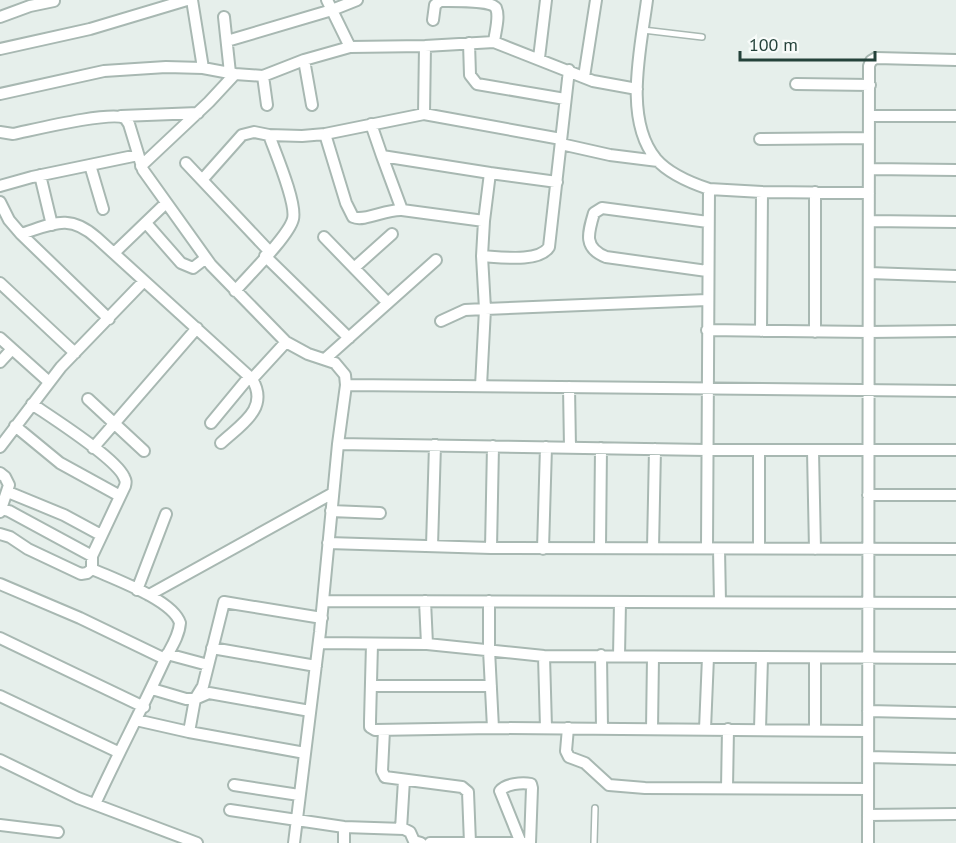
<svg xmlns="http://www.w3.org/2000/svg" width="956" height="843" font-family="'PT Sans',sans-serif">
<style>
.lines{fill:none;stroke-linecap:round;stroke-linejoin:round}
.lane-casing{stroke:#a8b8b2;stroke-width:8}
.street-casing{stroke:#a8b8b2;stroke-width:14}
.lane{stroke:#fff;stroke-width:5}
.street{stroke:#fff;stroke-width:10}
</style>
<rect width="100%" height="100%" fill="#e6efeb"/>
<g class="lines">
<g class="lane-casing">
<path id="lane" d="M643,30l59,7
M594,843l1,-35"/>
</g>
<g class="street-casing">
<path id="street" d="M327,0l23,47 75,-1 69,-4 99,39 44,8
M647,0c-6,47 -24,119 9,159 13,15 35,24 53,30
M0,17l30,-11 24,-5
M224,17l6,56
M433,20l2,-15 5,-4c10,0 51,-1 56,7 4,9 -1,24 -2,34
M227,41l105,-31 25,-10
M469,43l1,32 7,9 88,15
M0,49l90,-20 97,-29
M539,58l7,-58
M304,60l8,45
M235,74l28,2
M584,77l12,-77
M796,84l74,1
M0,94l104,-23 62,-4 37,1
M267,105l-4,-29 41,-16 46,-13
M424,114l1,-68
M121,116l77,-3
M870,116h86
M371,124l11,32 108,17
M0,132l13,2c20,-4 96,-23 112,-16l4,6 14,46 68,95 75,77 22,12 27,9 10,12 1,10 -8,59 -18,188 -26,211
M325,134l21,69 7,14c11,5 33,-8 49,-7
M269,135l33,1 23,-2 99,-20 137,25
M760,139l109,-1
M561,144l49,11 48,6
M382,156l20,54 82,11
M186,163l83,88
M90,165l13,44
M141,166l68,-64 26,-28 -32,-6 -11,-68
M870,169l86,1
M40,175l12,50
M202,180l40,-45 12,-3 15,3c6,17 28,68 24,84 -4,17 -45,57 -58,72
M0,186l32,-9 106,-22
M0,202l9,18 12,14 88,85
M869,221l87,1
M146,223l35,40 12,5 13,-10
M21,234c32,-10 48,-21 76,4l155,141c18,30 -12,46 -31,64
M324,237l64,66
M114,253l52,-50
M265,256l84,82
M482,256l2,-35 6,-48 67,9
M354,268l38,-34
M707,271l-101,-14c-23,-9 -18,-24 -12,-44l8,-5 106,14
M869,273l87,3
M0,283l75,70
M441,321l24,-11 20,-1 -3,-53c18,1 57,7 67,-9l20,-177
M707,330l162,2 87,-1
M761,331l1,-139
M815,332v-140
M0,338l49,44
M325,359l111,-99
M0,362l12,-13
M252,379l34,-37
M346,385l610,6
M481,386l4,-77 222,-9
M569,387l1,61
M88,399l56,52
M32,404c19,13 84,54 92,73 2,4 2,5 1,9l-33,70v13c22,10 81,31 88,54 -1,14 -10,26 -16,38 -22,48 -47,95 -69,143
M211,423l38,-46
M15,426l45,37 60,33
M338,444l368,6h250
M493,446l-2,102 465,1
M0,447l61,-80 83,-86
M93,448l104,-120
M813,451l2,98
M0,473l5,4 4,8 -9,27
M8,492l56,23 37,20
M868,495h88
M1,509l8,2 83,45
M331,511l49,2
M0,534l10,3 18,12 53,25 6,-1 5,-4
M328,543l163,5
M432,546l3,-101
M600,547l1,-99
M653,548l2,-99
M707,548l2,-359 53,3 107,1
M759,548v-98
M543,549l3,-102
M719,549l1,53
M0,584l80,34 85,41
M137,590l29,-76
M149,595l184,-102
M323,601l633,2
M425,601l2,43
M489,601v49l4,78
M0,638l144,69
M319,643l108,1 117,12 412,2
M372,644l-2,77v6l5,3 118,-2 375,3
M212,648l104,18
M167,654l41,11
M601,655l1,73
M544,656l2,72
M619,656l1,-54
M815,658v72
M372,686h119
M152,689l34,10h9l14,-6 101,18
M0,696l118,56
M868,711l88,2
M136,720l53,12 116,21
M568,728l-2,23 3,6 16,6 24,22 36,3 223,1
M652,729l1,-72
M705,729l3,-72
M760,729l2,-71
M384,730l-2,41 3,6 77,10 6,5 2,51
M189,732l6,-33 8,-13 21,-84 98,16
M868,757l88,2
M0,760l78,38 119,45
M234,785l65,10
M727,788l1,-59
M230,810l114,17 60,2 6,3 4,9 7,2
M868,815l88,-1
M0,825l58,7
M401,829l3,-49
M344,843v-16
M430,843h97
M521,843l-21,-52c5,-7 22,-9 31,-7l1,4 -2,55
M868,843l1,-777 2,-5 5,-3 80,2"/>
</g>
<use href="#lane" class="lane"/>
<use href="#street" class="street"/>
</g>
<path d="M740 51v9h135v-9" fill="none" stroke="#24423a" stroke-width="3"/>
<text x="749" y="51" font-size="18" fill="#24423a" stroke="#f7fbf9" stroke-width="4.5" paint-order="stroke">100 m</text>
</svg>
